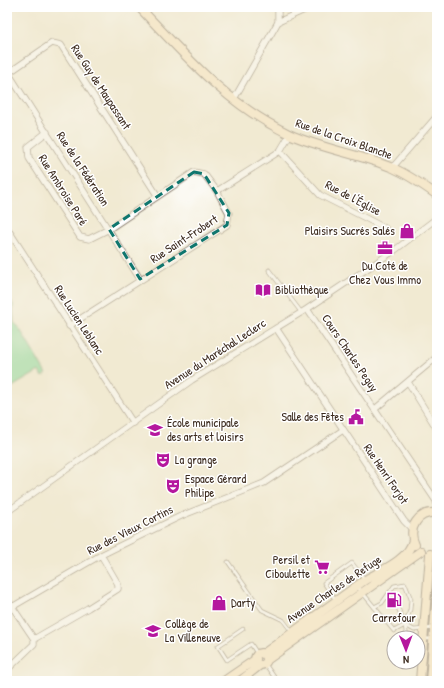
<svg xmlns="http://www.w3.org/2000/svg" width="444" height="688" font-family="'Patrick Hand',sans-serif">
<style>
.garden{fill:#85d99b;stroke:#60825c}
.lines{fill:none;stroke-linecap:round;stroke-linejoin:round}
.lane-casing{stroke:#7b6d5d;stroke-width:4.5}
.street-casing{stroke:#7b6d5d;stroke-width:7}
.secondary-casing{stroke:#7b6d5d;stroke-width:10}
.lane{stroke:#fff;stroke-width:3}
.street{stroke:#fff;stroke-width:5.5}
.secondary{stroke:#fbe6c4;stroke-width:8}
.marked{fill:none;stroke:#0f766e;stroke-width:3;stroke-dasharray:8 5;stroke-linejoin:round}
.labels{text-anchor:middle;stroke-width:3;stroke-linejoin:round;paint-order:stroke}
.street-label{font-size:12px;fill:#3b2a1e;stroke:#fff}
.poi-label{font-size:12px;fill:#3b2a1e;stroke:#fff;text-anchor:start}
</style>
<rect width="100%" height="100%" fill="#fff"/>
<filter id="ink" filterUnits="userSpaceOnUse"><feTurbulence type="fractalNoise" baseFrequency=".025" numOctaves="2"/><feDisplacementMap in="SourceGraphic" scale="8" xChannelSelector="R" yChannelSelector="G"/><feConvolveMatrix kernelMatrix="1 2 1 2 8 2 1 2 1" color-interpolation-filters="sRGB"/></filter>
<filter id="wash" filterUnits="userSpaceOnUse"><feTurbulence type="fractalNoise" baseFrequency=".012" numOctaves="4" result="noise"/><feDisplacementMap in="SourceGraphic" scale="16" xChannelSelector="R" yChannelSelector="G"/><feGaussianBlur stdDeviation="0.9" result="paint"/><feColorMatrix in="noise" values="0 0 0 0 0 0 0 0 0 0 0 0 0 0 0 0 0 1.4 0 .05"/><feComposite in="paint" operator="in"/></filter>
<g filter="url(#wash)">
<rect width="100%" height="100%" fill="#f1ead2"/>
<path class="garden" d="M7,294l6,10 1,19 4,3 28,48 -4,3 -3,-6 -32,19z"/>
</g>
<g filter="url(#ink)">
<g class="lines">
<g class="lane-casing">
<path id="lane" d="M269,270l32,42
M228,562l34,48 21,10 9,12
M357,586l37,45 11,-6 -7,-17 -11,-11
M335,599l-11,-16 28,-20 13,17
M374,607l8,-4 12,-17 11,-2 6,15 -1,11 -5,15 2,13
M405,625l9,5 20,-2
M243,629l-25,17 9,14 24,-16 7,11
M412,638l20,1
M265,664l12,17"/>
</g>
<g class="street-casing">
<path id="street" d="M278,22v-15
M7,71l133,208
M7,74l45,-31 9,2 96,150
M234,99l44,-77 33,-15
M47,132l-19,15 1,11 51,79 9,2 20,-10 85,-57 10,2 13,17 12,22 -2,12 -158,101
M280,151l40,44 65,33
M392,168l45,-52
M217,191l63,-40 10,-17
M7,228l126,195
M307,309l129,192 1,6
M276,328l128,193 8,8
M408,382l29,47
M375,409l62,-52
M7,512l185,-132 115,-71 88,-59 42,-32
M7,599l27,40v5l-27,26
M12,607l89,-52 47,-23 33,-16 83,-33 79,-53
M34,639l54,-31 30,-19v-5l-17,-29"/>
</g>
<g class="secondary-casing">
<path id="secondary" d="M139,7c47,49 87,97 150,127 33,15 70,20 104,34 16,7 30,17 44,27
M415,545c-8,-17 3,-34 22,-32
M255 659a6 6 0 1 1 12 0a6 6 0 1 1-12 0Z
M263,654l102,-74c15,-9 44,-20 48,-40
M267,660l154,-109
M224,681l32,-22
M240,681l20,-16
M420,681l10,-127
M430,681l7,-90"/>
</g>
<use href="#lane" class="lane"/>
<use href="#street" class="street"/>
<use href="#secondary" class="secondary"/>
</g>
</g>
<path d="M0 0H444V688H0ZM194,172l10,2 25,39 -2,12 -87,54 -31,-50z" fill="#f1ead2" fill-opacity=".55" fill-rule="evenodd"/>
<path class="marked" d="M194,172l10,2 25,39 -2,12 -87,54 -31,-50z"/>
<defs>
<g id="shop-bare" transform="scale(1.2)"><path d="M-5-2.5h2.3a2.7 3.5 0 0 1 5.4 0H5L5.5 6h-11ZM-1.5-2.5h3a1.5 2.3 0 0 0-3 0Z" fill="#b5179e" stroke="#fff" stroke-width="2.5" paint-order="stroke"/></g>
<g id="office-bare" transform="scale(1.2)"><path d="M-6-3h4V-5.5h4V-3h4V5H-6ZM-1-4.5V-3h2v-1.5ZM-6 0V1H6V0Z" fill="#b5179e" stroke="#fff" stroke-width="2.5" paint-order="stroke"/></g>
<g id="library-bare" transform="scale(1.2)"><path d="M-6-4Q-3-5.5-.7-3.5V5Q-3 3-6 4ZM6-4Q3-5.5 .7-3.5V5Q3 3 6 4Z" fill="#b5179e" stroke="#fff" stroke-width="2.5" paint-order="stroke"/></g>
<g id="civic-bare" transform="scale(1.2)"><path d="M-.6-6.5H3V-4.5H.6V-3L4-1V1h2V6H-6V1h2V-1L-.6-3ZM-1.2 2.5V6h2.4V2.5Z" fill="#b5179e" stroke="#fff" stroke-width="2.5" paint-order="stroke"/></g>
<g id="school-bare" transform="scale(1.2)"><path d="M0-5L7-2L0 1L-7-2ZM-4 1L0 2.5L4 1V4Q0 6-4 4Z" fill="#b5179e" stroke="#fff" stroke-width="2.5" paint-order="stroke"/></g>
<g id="theatre-bare" transform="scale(1.2)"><path d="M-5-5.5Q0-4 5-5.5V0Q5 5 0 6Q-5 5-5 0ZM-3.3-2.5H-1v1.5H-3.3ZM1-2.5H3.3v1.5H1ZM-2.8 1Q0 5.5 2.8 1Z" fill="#b5179e" stroke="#fff" stroke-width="2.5" paint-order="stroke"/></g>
<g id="supermarket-bare" transform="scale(1.2)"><path d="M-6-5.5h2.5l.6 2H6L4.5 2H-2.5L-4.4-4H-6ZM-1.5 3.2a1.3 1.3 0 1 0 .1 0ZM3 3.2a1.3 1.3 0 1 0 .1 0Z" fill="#b5179e" stroke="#fff" stroke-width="2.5" paint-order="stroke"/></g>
<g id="fuel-bare" transform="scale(1.2)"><path d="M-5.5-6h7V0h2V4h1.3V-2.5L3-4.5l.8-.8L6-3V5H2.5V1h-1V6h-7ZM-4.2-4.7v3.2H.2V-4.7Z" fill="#b5179e" stroke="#fff" stroke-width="2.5" paint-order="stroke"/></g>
</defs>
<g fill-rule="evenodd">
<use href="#shop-bare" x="407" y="231"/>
<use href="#office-bare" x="385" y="248"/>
<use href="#library-bare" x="263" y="290"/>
<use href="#civic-bare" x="356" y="417"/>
<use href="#school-bare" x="155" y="430"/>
<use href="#theatre-bare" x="163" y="460"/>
<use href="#theatre-bare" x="173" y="486"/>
<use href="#supermarket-bare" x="322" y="567"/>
<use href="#fuel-bare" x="394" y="600"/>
<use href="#shop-bare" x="219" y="603"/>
<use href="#school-bare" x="153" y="631"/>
</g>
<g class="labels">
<g class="street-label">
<text transform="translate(101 87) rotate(57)" y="4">Rue Guy de Maupassant</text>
<text transform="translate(344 139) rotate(19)" y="4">Rue de la Croix Blanche</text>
<text transform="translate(83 169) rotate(57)" y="4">Rue de la Fédération</text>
<text transform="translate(63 190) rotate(58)" y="4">Rue Ambroise Paré</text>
<text transform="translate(353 198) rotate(28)" y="4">Rue de l'Église</text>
<text transform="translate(184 239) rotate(-33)" y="4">Rue Saint-Frobert</text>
<text transform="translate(79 320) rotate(57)" y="4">Rue Lucien Leblanc</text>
<text transform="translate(350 353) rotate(56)" y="4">Cours Charles Peguy</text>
<text transform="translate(215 354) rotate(-33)" y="4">Avenue du Maréchal Leclerc</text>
<text transform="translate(386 474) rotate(56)" y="4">Rue Henri Forjot</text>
<text transform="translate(130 530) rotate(-27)" y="4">Rue des Vieux Cortins</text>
<text transform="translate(334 589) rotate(-34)" y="4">Avenue Charles de Refuge</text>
</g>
<g class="poi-label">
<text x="395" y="235" text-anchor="end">Plaisirs Sucrés Salés</text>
<text x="385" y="270" text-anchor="middle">Du Coté de<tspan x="385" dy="14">Chez Vous Immo</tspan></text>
<text x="275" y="294">Bibliothèque</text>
<text x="344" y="421" text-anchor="end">Salle des Fêtes</text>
<text x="167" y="427">École municipale<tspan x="167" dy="14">des arts et loisirs</tspan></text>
<text x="175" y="464">La grange</text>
<text x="185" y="483">Espace Gérard<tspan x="185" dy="14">Philipe</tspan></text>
<text x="310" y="564" text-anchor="end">Persil et<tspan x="310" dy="14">Ciboulette</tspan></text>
<text x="231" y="607">Darty</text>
<text x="394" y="622" text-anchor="middle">Carrefour</text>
<text x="165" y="628">Collège de<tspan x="165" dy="14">La Villeneuve</tspan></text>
</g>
</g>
<rect width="444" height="688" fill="none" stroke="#fff" stroke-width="24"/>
<g transform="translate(406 650) rotate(179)"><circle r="19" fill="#ffffff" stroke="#b1aaa5"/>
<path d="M0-3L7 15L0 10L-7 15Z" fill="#b5179e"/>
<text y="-6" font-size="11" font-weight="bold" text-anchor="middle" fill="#3b2a1e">N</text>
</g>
</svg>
